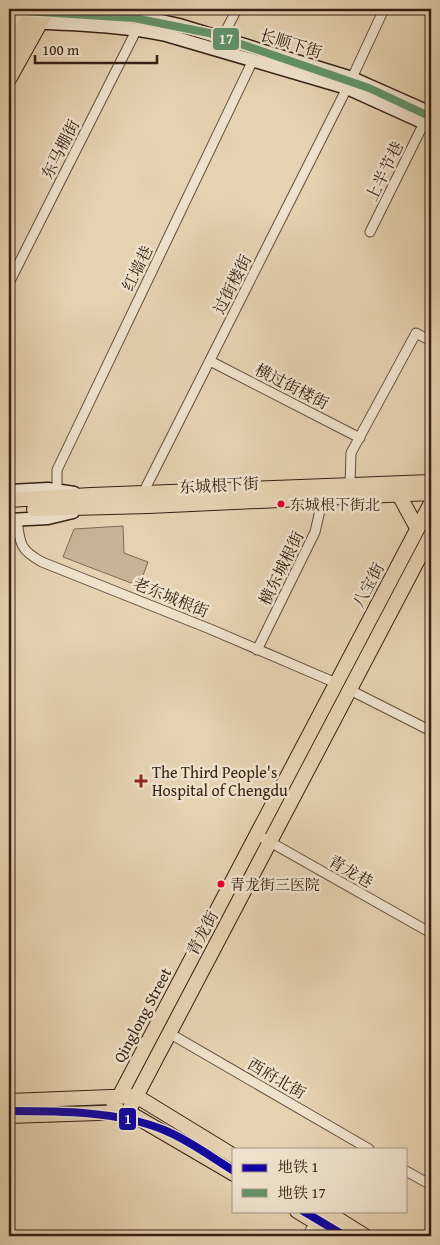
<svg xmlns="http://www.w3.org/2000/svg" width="440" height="1245" font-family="'Gentium Book Plus','Noto Serif SC',serif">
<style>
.green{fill:#c7b496;stroke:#7e6a55}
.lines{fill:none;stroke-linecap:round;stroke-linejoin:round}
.street-casing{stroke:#624c3b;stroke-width:11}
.secondary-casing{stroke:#362014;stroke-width:15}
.primary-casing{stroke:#362014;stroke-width:16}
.street{stroke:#eee2cc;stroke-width:9}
.secondary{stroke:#eee2cc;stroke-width:12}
.primary{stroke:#e5d2b1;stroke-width:14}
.metro-1-casing{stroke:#eee2cc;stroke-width:11}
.metro-2-casing{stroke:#eee2cc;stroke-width:11}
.metro-1{stroke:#10069f;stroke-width:8}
.metro-2{stroke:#62936c;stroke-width:8}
.bus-dot{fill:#e4002b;stroke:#eee2cc;stroke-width:2}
.poi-dot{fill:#8f2418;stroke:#eee2cc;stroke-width:2}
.labels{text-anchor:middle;stroke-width:5;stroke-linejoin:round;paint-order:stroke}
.bus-label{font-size:15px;fill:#362014;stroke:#eee2cc;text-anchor:start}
.street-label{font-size:16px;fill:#362014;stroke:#eee2cc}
.poi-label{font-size:16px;fill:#362014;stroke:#eee2cc;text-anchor:start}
.line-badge{stroke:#eee2cc;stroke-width:2}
.badge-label{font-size:14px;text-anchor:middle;font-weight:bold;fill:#fff}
</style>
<rect width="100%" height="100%" fill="#e5d2b1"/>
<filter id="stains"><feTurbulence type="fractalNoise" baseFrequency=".004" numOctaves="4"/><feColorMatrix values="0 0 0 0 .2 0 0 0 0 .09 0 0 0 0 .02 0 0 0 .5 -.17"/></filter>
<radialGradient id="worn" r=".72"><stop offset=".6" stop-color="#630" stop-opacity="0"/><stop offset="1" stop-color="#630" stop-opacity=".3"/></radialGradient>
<path class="green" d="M123,526l1,27 24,9 -9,24 -76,-29 11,-28z"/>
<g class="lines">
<g class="street-casing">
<path id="street" d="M222,38l15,-29
M352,78l32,-69
M370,232l54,-109
M9,283l128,-254
M210,361l150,77
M350,484l1,-31 65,-120 15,8
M57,490v-20l196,-410
M143,493l204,-405
M17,520c3,24 3,30 25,42l168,67 126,54
M257,650l58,-118 8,-35
M350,690l81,41
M256,834l175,99
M169,1033l200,116
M406,1171l25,14
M307,1236l10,-17"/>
</g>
<g class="secondary-casing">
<path id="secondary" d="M38,9l89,5 13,2 39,9 173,53 79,35
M9,21c52,3 105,3 157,14l181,53 84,38
M9,491l39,-2 26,4
M9,520l39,-2 25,-6"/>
</g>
<g class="primary-casing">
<path id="primary" d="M9,53l25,-44
M9,79l39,-70
M398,493l19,35
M9,500l82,-5 340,-13
M34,509l115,-3 282,-13
M9,1101l127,-5 98,60
M111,1112l320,-609
M128,1112l303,-577
M9,1116l119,-4 106,62
M297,1211l41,25
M325,1211l40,25"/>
</g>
<use href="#street" class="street"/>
<use href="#secondary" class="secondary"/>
<use href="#primary" class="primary"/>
<g class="metro-1-casing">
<path id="metro-1" d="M9,1111c49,0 109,0 155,19 25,10 47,27 70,41
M303,1211l42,25"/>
</g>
<g class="metro-2-casing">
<path id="metro-2" d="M9,10l125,8 75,15 160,55 62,29"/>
</g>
<use href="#metro-1" class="metro-1"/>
<use href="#metro-2" class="metro-2"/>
</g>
<g class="bus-dot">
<circle cx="281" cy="504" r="4.5"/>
<circle cx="221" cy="884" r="4.5"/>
</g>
<path class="poi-dot" d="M138.5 773.5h5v5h5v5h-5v5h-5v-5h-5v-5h5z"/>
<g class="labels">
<g class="bus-label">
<text x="290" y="510">东城根下街北</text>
<text x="230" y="890">青龙街三医院</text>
</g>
<g class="street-label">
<text transform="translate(291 43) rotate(17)" y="6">长顺下街</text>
<text transform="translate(60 149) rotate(-63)" y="6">东马棚街</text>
<text transform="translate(384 171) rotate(-64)" y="6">上半节巷</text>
<text transform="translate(137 268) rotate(-64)" y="6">红墙巷</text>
<text transform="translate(232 284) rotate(-63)" y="6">过街楼街</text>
<text transform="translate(292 386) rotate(27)" y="6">横过街楼街</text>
<text transform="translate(219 485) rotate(-3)" y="6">东城根下街</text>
<text transform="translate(281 568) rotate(-64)" y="6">横东城根街</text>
<text transform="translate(368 585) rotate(-62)" y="6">八宝街</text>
<text transform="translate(171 597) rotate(22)" y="6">老东城根街</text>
<text transform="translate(351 871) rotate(30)" y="6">青龙巷</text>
<text transform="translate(202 933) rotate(-62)" y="6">青龙街</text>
<text transform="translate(142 1015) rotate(-62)" y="6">Qinglong Street</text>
<text transform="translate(277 1078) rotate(30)" y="6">西府北街</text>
</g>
<g class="poi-label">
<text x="152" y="778">The Third People's<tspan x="152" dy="18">Hospital of Chengdu</tspan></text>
</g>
</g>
<g class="line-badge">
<rect x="212" y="27" width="28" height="24" rx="5" fill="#62936c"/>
<rect x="118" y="1107" width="19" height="24" rx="5" fill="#10069f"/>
</g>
<g class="badge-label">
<text x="226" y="44">17</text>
<text x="128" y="1124">1</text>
</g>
<rect width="440" height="1245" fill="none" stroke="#e5d2b1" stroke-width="30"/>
<rect x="10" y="10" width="420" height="1225" fill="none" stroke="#362014" stroke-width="2.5"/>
<rect x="15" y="15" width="410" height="1215" fill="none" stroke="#362014"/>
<rect x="232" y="1148" width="175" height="65" fill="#eee2cc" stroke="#a49482"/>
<rect x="242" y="1164" width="25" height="8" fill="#10069f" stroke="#a49482"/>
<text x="278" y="1172" font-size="15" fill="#362014">地铁 1</text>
<rect x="242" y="1189" width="25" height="8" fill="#62936c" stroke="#a49482"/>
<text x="278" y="1198" font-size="15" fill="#362014">地铁 17</text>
<path d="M35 55v8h122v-8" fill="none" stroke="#362014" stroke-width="2.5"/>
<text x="42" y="55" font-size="15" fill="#362014" stroke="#eee2cc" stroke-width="4" paint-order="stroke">100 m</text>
<rect width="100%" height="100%" filter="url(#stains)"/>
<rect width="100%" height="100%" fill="url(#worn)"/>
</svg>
